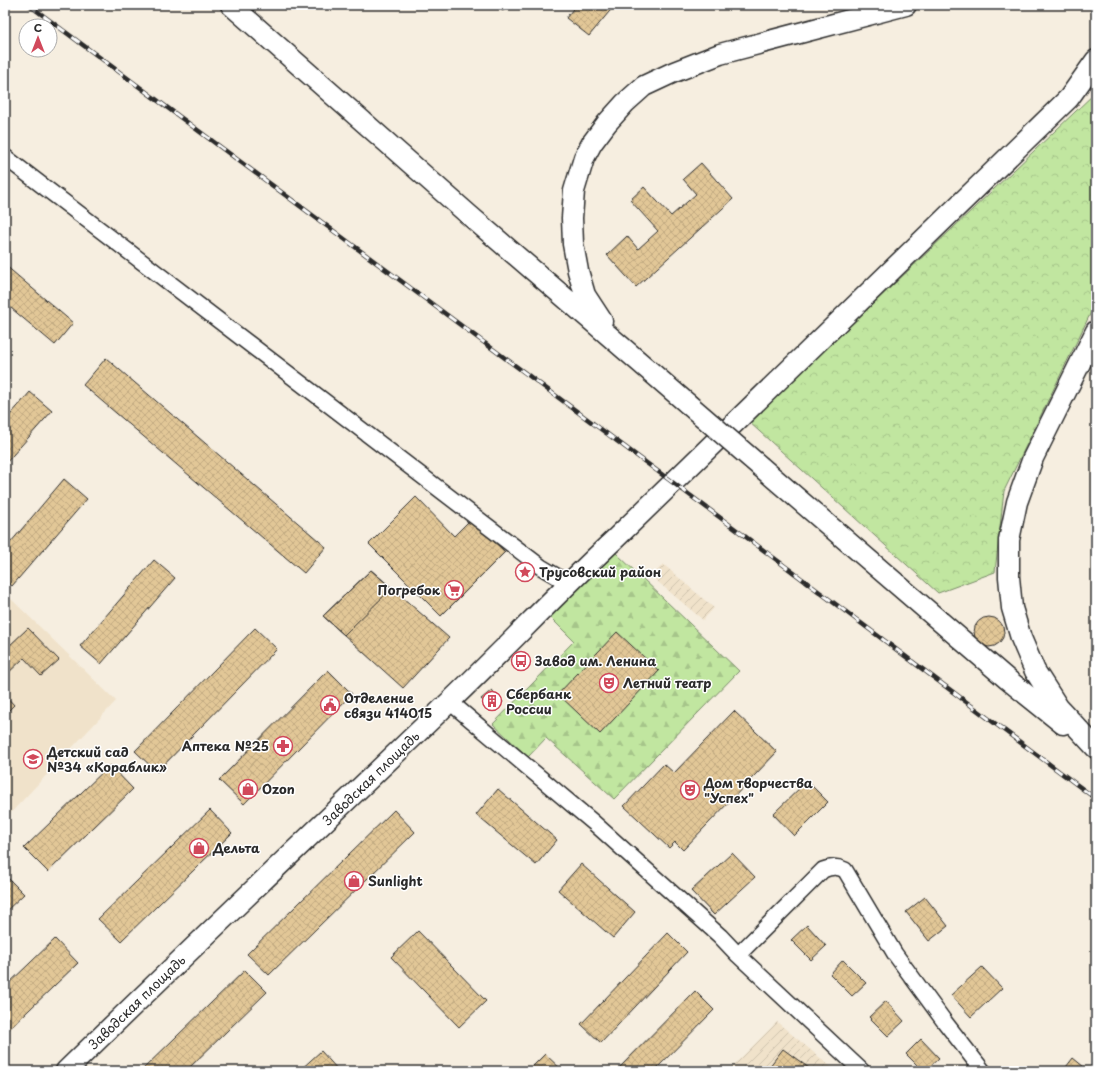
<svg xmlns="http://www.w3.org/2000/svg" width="1101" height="1076" font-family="'Playpen Sans',sans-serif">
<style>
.built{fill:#f0e2ca}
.industrial{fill:url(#industrial-furrows)}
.forest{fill:url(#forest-firs);stroke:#768866}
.park{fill:url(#park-crowns);stroke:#768866}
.building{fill:url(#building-cross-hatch);stroke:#2b2b2b}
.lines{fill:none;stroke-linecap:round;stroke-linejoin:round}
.minor-casing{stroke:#2b2b2b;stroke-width:18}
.major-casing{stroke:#2b2b2b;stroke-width:23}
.minor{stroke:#fff;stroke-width:15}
.major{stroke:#fff;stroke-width:20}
.rail-casing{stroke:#2b2b2b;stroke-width:4.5}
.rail{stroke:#fff;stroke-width:3;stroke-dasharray:9;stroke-linecap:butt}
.major-bridge-casing{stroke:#2b2b2b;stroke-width:23;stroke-linecap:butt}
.major-bridge{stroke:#fff;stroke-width:20}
.labels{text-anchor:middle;stroke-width:3;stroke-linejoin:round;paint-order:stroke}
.poi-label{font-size:13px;font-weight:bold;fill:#2b2b2b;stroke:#fff;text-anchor:start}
.street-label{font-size:13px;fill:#2b2b2b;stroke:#fff}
</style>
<defs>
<pattern id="industrial-furrows" width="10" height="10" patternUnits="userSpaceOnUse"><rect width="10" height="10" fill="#f0e2ca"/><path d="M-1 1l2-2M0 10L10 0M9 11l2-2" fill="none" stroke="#cec2ae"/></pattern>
<pattern id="forest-firs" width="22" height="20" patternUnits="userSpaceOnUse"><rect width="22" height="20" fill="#c1e6a0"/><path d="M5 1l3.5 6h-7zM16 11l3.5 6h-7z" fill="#a6c58a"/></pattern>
<pattern id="park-crowns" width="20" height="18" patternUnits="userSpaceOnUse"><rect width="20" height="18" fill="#c1e6a0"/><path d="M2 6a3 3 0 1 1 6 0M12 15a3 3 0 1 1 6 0" fill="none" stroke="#a6c58a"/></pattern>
<pattern id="building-cross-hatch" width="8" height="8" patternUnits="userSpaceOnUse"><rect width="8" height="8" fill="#e2c797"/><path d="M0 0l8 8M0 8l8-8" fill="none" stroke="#c2ab82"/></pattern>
</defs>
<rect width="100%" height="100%" fill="#f6eee0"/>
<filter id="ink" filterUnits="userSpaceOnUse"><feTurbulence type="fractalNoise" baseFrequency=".025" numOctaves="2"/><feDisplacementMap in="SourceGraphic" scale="8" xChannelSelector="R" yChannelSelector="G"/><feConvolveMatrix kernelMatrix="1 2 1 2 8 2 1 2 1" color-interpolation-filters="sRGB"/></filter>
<g filter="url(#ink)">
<path class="built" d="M5,593l111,108 -110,117h-1z"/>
<path class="industrial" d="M663,564l51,44 -11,12 -51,-43z
M777,1022l59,49h-108z"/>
<path class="forest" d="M616,553l123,118 -125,128 -68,-61 -18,19 -35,-33 81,-83 -24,-24z"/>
<path class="park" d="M1096,92v210l-92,189 -9,81 -57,21 -189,-171z"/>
<path class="building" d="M495,5h13l-5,6z
M576,5h36l2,1 -25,30 -23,-18z
M701,163l32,36 -97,88 -29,-32 20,-19 11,13 20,-18 -28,-31 14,-13 27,29 25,-22 -13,-15z
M5,265l68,58 -18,22 -50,-42z
M106,358l220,189 -22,26 -221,-188z
M30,392l22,19 -47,53v-43z
M64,479l23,20 -75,87 -7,-6v-31z
M416,497l38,39 17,-17 34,33 -64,64 -72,-72z
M154,560l21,18 -74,86 -21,-18z
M371,570l78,68 -46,50 -80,-72z
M371,570l21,18 -48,47 -21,-19z
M974 632a15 15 0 1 1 30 0a15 15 0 1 1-30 0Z
M28,628l31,32 -18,16 -17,-18 -19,18v-32l3,3z
M255,628l22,21 -120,123 -22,-21z
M617,632l42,39 -59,63 -42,-40z
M328,670l24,24 -108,110 -25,-24z
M492,690l11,12 -10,9 -12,-12z
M5,695l9,10 -9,9z
M734,711l43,41 -94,98 -8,-8 -6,6 -45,-42 40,-42 10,9z
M110,765l23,24 -85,83 -24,-24z
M807,781l21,21 -34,34 -21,-22z
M498,789l59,51 -21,25 -60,-50z
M210,810l22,23 -111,108 -23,-22z
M394,810l21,22 -146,143 -22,-21z
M732,853l23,24 -41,38 -23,-24z
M581,864l54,48 -22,26 -55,-48z
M5,875l19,19 -19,18z
M925,897l23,29 -19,15 -23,-29z
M807,925l19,21 -15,14 -20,-20z
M418,931l68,70 -27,26 -68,-70z
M668,933l19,19 -86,91 -20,-19z
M55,939l23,24 -73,70v-46z
M843,960l23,23 -14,13 -22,-22z
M982,967l20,21 -31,29 -20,-22z
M245,970l22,22 -81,79h-45z
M695,991l19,19 -60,61h-38z
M886,1001l18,20 -16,15 -19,-19z
M921,1039l18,19 -14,13h-2l-17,-17z
M783,1049l30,22h-47z
M321,1051l18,20h-40z
M545,1054l18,17h-35z
M1073,1058l16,13h-26z"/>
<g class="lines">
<g class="minor-casing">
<path id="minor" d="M5,157l536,410 27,16
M450,702l144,121 126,113 18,19 124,116
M738,955l85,-85c8,-3 14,-4 22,0l50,84 49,67 39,50"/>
</g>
<g class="major-casing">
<path id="major" d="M231,5l238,210 219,189
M602,321l-17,-26 -7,-24 -5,-27 -1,-26 2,-27 10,-33 8,-15 15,-20 18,-20 19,-17 30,-14 46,-18 186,-49
M1096,331l-63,127 -16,44 -8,38v37l3,31 9,30 14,33 23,36 38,41
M761,467l246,212 56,45
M66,1071c124,-122 252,-242 377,-363 59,-56 114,-115 173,-170l453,-440 27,-38"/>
</g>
<use href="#minor" class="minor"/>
<use href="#major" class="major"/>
<g class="rail-casing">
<path id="rail" d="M29,5l693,514 374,280"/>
</g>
<use href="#rail" class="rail"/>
<g class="major-bridge-casing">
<path id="major-bridge" d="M688,404l73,63"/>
</g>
<use href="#major-bridge" class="major-bridge"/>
</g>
</g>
<defs>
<g id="sight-ring" transform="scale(1)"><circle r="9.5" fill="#fff" stroke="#d1495b" stroke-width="1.5"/><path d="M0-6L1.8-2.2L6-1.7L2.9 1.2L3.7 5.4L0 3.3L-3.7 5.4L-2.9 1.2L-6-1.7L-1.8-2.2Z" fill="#d1495b"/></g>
<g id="supermarket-ring" transform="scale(1)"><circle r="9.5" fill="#fff" stroke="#d1495b" stroke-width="1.5"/><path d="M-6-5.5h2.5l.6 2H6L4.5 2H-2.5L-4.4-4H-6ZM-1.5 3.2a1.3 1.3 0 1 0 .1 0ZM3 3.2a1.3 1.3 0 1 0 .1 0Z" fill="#d1495b"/></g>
<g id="bus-ring" transform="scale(1)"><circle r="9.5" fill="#fff" stroke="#d1495b" stroke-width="1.5"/><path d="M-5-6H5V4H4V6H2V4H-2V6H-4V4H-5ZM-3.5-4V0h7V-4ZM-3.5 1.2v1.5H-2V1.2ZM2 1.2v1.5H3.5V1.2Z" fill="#d1495b"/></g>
<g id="theatre-ring" transform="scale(1)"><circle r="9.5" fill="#fff" stroke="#d1495b" stroke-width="1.5"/><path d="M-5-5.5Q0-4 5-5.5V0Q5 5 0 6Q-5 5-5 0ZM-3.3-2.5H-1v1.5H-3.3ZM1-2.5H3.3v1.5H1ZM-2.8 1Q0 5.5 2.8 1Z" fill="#d1495b"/></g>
<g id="building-ring" transform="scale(1)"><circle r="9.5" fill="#fff" stroke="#d1495b" stroke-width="1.5"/><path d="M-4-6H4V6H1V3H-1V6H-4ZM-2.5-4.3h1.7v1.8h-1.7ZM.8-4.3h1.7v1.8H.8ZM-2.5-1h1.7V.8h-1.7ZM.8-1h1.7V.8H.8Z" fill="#d1495b"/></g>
<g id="civic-ring" transform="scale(1)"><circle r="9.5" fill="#fff" stroke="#d1495b" stroke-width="1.5"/><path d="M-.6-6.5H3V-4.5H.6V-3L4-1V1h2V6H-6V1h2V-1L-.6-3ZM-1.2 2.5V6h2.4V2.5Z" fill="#d1495b"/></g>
<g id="pharmacy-ring" transform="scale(1)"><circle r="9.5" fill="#fff" stroke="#d1495b" stroke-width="1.5"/><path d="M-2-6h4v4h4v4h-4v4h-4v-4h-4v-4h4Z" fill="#d1495b"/></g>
<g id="school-ring" transform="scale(1)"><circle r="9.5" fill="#fff" stroke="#d1495b" stroke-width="1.5"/><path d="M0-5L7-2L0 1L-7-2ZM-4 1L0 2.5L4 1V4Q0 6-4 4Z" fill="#d1495b"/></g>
<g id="shop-ring" transform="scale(1)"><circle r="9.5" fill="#fff" stroke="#d1495b" stroke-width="1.5"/><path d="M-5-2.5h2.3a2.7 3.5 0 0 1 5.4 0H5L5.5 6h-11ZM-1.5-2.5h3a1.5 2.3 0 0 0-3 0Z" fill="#d1495b"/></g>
</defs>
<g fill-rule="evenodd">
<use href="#sight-ring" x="525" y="572"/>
<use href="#supermarket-ring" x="454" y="590"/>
<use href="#bus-ring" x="521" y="661"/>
<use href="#theatre-ring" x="609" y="683"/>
<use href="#building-ring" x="492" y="701"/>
<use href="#civic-ring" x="330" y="705"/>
<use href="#pharmacy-ring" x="283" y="746"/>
<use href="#school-ring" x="33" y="759"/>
<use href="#shop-ring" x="248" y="789"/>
<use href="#theatre-ring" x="690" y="790"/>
<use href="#shop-ring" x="199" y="848"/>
<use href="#shop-ring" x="354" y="881"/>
</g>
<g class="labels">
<g class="poi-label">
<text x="539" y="577">Трусовский район</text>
<text x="440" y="595" text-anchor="end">Погребок</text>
<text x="535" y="666">Завод им. Ленина</text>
<text x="623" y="688">Летний театр</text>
<text x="506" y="699">Сбербанк<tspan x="506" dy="15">России</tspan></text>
<text x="344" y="703">Отделение<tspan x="344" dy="15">связи 414015</tspan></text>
<text x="269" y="751" text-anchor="end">Аптека №25</text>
<text x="47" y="757">Детский сад<tspan x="47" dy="15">№34 «Кораблик»</tspan></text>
<text x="704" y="788">Дом творчества<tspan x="704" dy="15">"Успех"</tspan></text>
<text x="262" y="794">Ozon</text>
<text x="213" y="853">Дельта</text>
<text x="368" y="886">Sunlight</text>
</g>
<g class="street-label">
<text transform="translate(371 778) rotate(-44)" y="5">Заводская площадь</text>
<text transform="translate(137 1002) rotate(-44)" y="5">Заводская площадь</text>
</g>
</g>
<rect width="1101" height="1076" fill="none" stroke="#fff" stroke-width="20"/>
<rect x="10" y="10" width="1081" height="1056" fill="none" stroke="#2b2b2b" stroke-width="1.5" filter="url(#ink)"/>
<g transform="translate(38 38)"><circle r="19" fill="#ffffff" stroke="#aaaaaa"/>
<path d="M0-3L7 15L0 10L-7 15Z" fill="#d1495b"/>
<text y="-6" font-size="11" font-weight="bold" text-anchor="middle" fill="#2b2b2b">С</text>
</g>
</svg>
